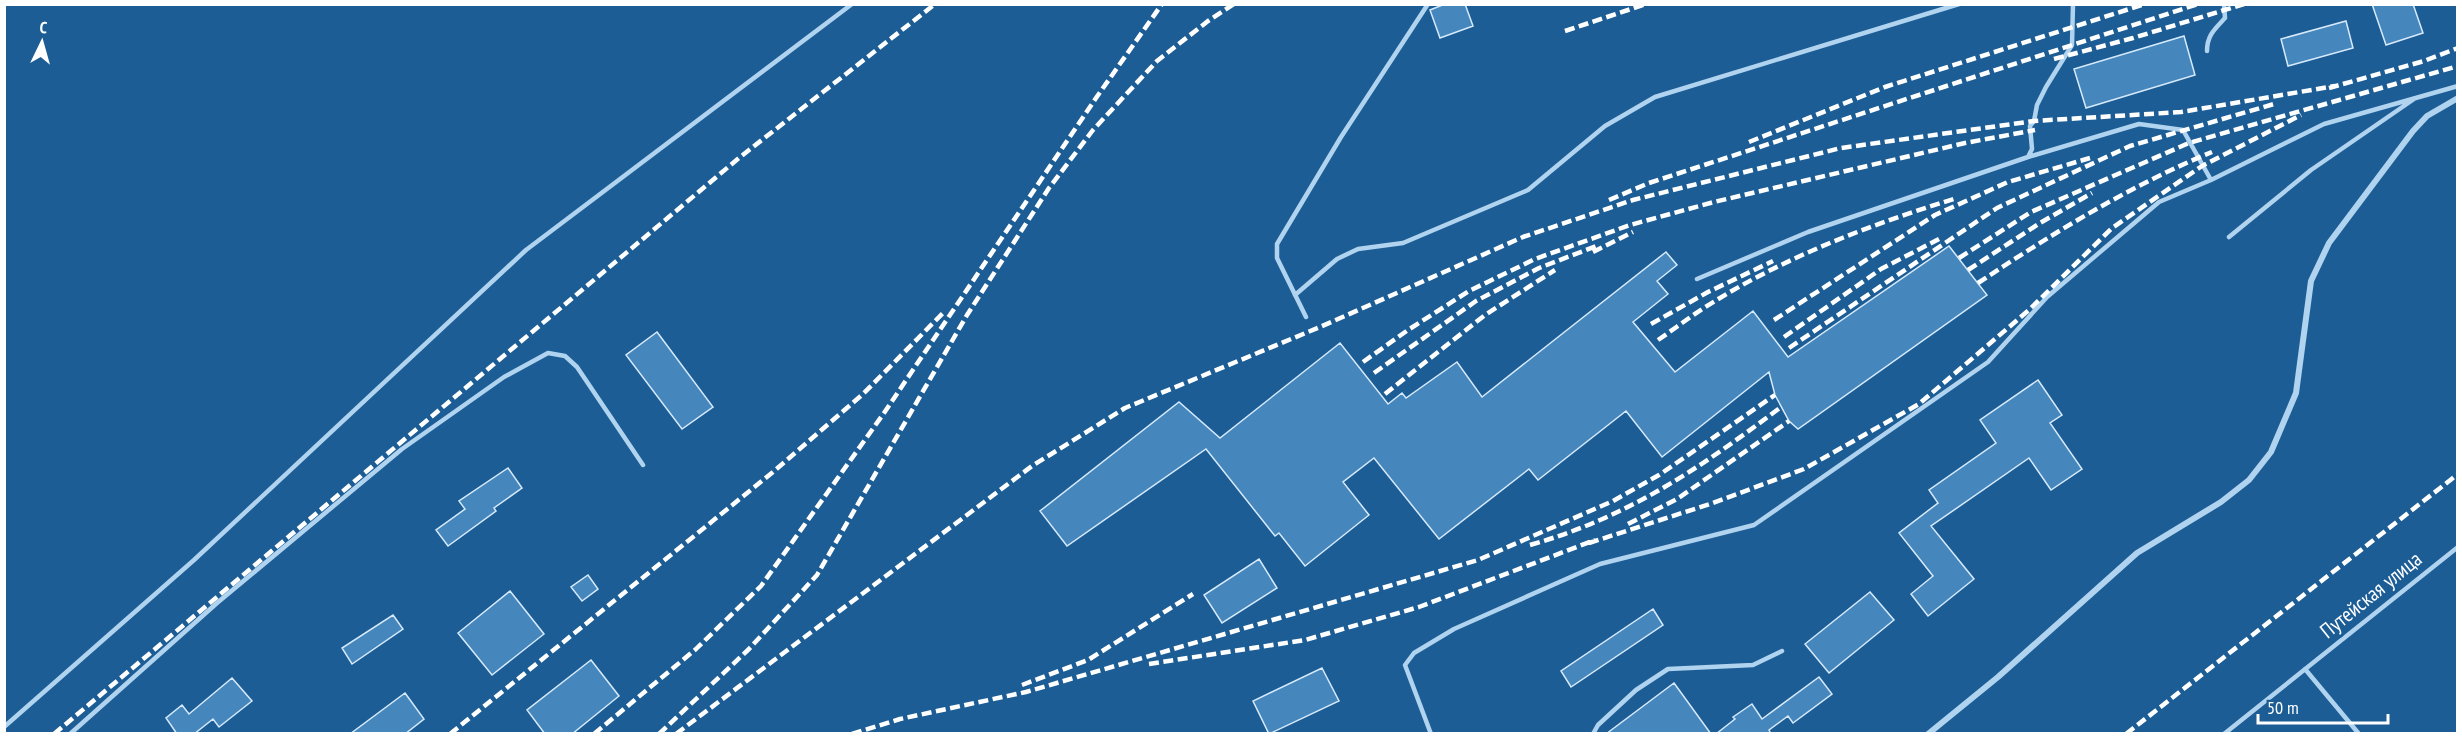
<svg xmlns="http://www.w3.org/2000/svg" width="2462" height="738" font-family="'PT Sans Narrow',sans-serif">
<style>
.building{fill:#4586bc;stroke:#d6eafb;stroke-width:1.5}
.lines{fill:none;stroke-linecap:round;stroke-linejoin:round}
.lane{stroke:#b0d3ef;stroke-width:4.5}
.street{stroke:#b0d3ef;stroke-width:6}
.rail{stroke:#fff;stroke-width:4.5;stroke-dasharray:10 4.5;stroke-linecap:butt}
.labels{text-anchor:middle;stroke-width:6;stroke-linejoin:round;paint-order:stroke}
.street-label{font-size:21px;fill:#fff;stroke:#1d5d95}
</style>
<rect width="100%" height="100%" fill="#1d5d95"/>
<path class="building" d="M1445,4h20l8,22 -33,12 -10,-28z
M2372,4h41l10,29 -37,12z
M2346,21l7,27 -65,18 -7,-27z
M2184,36l11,39 -109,33 -12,-39z
M1949,246l38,49 -189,134 -9,-8 -14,-26 -6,-23 -107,85 -36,-46 -88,69 -9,-11 -90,70 -65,-81 -31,24 26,33 -64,51 -26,-33 -4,3 -69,-87 -139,97 -27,-35 139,-109 41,36 120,-95 48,61 14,-11 4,5 51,-36 25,35 184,-145 11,13 -20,16 11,13 -35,28 42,50 78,-61 35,46z
M657,332l56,75 -31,22 -56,-74z
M2038,380l24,35 -12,8 32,46 -31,21 -22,-32 -98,68 43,53 -46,37 -17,-22 22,-18 -34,-43 39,-30 -9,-13 67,-47 -16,-23z
M508,468l14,20 -28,20 2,3 -48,35 -12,-16 29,-21 -6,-8z
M1259,559l18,29 -55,35 -18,-28z
M588,575l10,14 -16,12 -11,-14z
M510,591l34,43 -52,41 -34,-42z
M1870,592l24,28 -65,53 -24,-29z
M1653,609l10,16 -92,62 -10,-16z
M393,615l10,14 -51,35 -10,-16z
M591,660l28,36 -47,38h-27l-18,-24z
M1322,668l17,33 -70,33 -16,-33z
M1819,677l13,17 -39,29 -5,-7 -19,14 2,4h-55l19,-15 -2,-2 19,-13 10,15z
M232,678l20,23 -33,26 -6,-8 -19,15h-17l-11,-16 16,-13 7,9z
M1674,683l37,51h-105z
M405,693l19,26 -19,15h-55z"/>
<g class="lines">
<path class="lane" d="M2207,51c0,-16 8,-22 18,-33l-1,-14
M2028,157l111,-33 44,6 28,50
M2229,237l82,-67 103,-71
M1697,279l111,-47 220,-75 4,-8 -2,-23 4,-5 3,-16 9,-18 26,-42 1,-41
M1295,295l42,-36 21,-10 45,-6 125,-53 77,-64 50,-29 304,-93
M1306,317l-29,-59v-14l64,-107 87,-133
M2305,669l54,65
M4,727l190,-167 332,-310 326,-246
M70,734l147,-131 185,-154 102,-72 44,-24 17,3 12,11 66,98
M1431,734l-26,-69 9,-12 40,-24 146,-65 154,-39 234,-163 59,-65 112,-95 52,-22 113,-56 134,-38
M1593,734l5,-9 38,-35 32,-21 85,-4 29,-14
M2224,734l234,-187"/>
<path class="street" d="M1928,734l70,-57 139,-124 84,-51 28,-22 22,-28 25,-59 15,-112 18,-38 84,-112 14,-15 31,-18"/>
<path class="rail" d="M1565,31l81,-27
M2054,59l79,-21 111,-34
M2329,88l95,-27 34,-13
M1749,142l136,-55 260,-83
M1609,200l40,-17 549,-179
M1593,252l40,-20
M1959,258l72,-46 158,-69 269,-77
M1968,270l72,-47 52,-30
M1978,283c74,-49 151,-97 234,-131
M1774,320l161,-105 73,-33 82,-24
M1651,324l57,-32 65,-31
M1784,337l97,-68 58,-30
M1658,340c19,-13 37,-27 57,-39 73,-45 157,-77 239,-102
M1789,348l208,-140 133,-62 144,-42
M1363,362l45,-32 61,-39 66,-32 95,-34 84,-23 251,-59 70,-13
M1374,373l102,-72 63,-33 60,-23
M1385,394l100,-79 70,-45
M1628,524l49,-25 112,-78
M1589,543l124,-40 91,-34 115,-65 110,-94 83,-82 90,-62 99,-51
M1530,545c99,-28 170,-77 251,-138
M1149,664l156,-24 114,-33 176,-67
M1022,685l66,-25 105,-66
M54,734l685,-576 196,-154
M450,734l323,-262 90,-78 80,-81
M594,734l102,-85 65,-63 123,-173 212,-315 66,-94
M659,734l90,-85 68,-74 150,-260 82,-127 44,-58 64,-69 51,-40 26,-17
M676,734l356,-268 93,-58 195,-81 203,-90 110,-37 208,-52 193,-27 147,-9 154,-26
M852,734l48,-15 126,-27 452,-132 135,-59 46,-26 116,-80
M2126,734l332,-260"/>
</g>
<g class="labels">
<g class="street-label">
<text transform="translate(2371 595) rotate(-39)" y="7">Путейская улица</text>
</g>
</g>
<rect width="2462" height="738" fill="none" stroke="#ffffff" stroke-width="12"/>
<g transform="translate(42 42) rotate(5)" stroke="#1d5d95" stroke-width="4.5" paint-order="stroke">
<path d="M0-4.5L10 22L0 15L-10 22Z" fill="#ffffff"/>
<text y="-9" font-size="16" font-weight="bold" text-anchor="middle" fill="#ffffff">С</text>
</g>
<path d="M2258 714v9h130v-9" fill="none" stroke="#ffffff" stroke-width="3"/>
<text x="2267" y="714" font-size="18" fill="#ffffff" stroke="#1d5d95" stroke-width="4.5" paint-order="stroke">50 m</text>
</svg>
